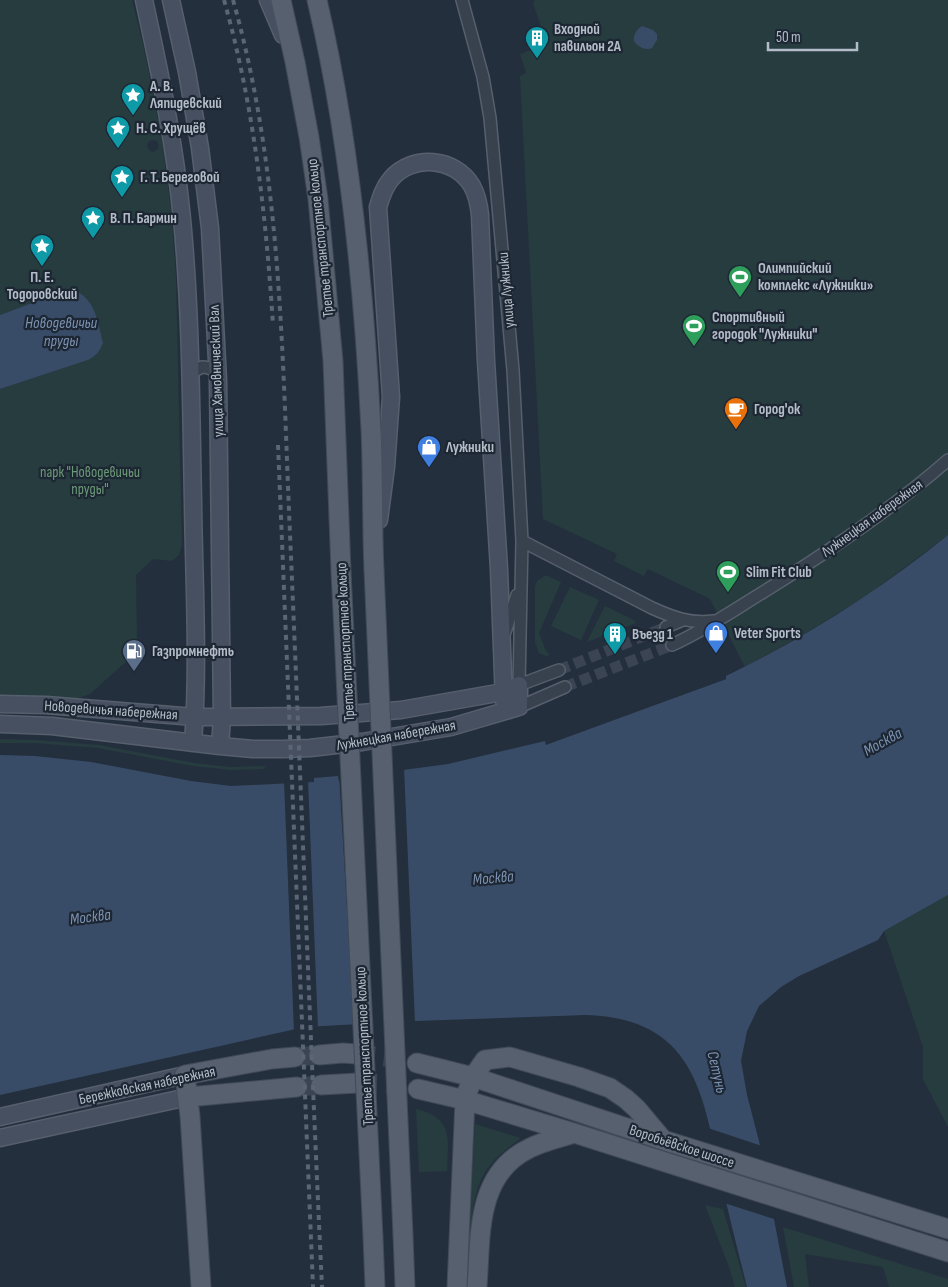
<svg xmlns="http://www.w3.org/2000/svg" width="948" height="1287" font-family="'Sofia Sans Condensed',sans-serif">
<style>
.green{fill:#263c3f;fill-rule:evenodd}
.water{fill:#394c67}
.pier{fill:#242f3e}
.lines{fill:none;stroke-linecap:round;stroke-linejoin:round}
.street-tunnel{stroke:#3a4453;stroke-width:11;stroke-dasharray:11 5.5;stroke-linecap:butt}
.primary-tunnel{stroke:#3a4453;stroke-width:19;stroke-dasharray:19 9;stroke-linecap:butt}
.street-casing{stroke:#565f6c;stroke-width:14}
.secondary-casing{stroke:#565f6c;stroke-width:19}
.primary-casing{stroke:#414a57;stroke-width:21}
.street{stroke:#38414e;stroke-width:11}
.secondary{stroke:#465061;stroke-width:16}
.primary{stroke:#56606e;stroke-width:19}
.rail{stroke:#5a6575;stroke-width:4;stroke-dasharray:5 5;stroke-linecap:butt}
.primary-bridge-casing{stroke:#414a57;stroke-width:21;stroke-linecap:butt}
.primary-bridge{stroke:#56606e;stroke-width:19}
.labels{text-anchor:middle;stroke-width:4.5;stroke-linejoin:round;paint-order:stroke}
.poi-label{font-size:15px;font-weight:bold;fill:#b4bcc9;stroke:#1d2633;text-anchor:start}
.street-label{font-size:15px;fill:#b4bcc9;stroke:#1d2633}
.park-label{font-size:15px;fill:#6b9a76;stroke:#1d2633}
.water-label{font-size:16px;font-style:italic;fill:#7c92b1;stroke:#1d2633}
</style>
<rect width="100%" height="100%" fill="#242f3e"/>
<path class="green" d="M0,0h132l11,44 18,90 10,75 5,68 6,268 -3,10 -7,6 -19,-2 -17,16 1,65 -9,20 -38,34 -14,5 -76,-4v-306l88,-29 -37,-64 -51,19zM152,140l5,1 2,4 -1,4 -5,3 -3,-1 -3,-4 1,-5z
M534,0h414v535l-79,59 -63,39 -61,34 -35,-68 -62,-30 -4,7 -30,-15 3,-7 -74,-35 -23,-443 6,-3 -6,-19 27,-10 -14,-41 2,-1z
M544,576h4l13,6 -22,51 7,18 4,4 -4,1 -7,-3 -4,-11v-56l2,-5z
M570,587l29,13 -18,40 -30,-14z
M605,606l27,13 4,4 -49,19z
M0,739l36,1 63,5 95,18 37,4 35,-1 -3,3 -32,1 -38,-4 -95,-18 -63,-5h-35z
M948,895v232l-25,-48v-32l-39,-116z
M416,1109c38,9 32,30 31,62l-28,1z
M475,1124l46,14c-10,8 -22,16 -30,26 -20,23 -19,60 -23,90z
M705,1205l18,4 23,78h-11l-6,-20z
M783,1227l165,52v8h-59l-6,-20 -78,-13 4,33h-15z"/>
<path class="water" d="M642,26l11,4 4,4v6l-5,8c-6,3 -14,-1 -18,-7 -1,-6 3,-12 8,-15z
M76,291c20,10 22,32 27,52 -3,8 -7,13 -15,17l-88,29v-74l51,-19z
M948,535v360l-64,36 -6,9 -79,36 -18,11 -22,19 -12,25 -6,30 6,34 12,46 28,146h-40c-9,-36 -18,-71 -26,-107 -18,-88 -27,-162 -136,-165l-170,6 -110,6 -305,68v-340l35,1 56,6 100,19 40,5 83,-4v-4l24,-2 1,6 57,-5v-6l52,-7 97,-23 1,3 180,-65v-3c79,-38 154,-86 222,-141z"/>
<path class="pier" d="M724,674l2,5 -180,66 -2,-7 4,4 175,-65z
M404,767l11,256 -61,4 -15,-253 2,6 53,-5 1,-6z
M308,779l10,250 -24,3 -10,-251z
M708,1128l54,18 15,74 -53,-17z"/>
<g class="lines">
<path class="street-tunnel" d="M559,670l107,-43
M565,687l107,-42"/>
<path class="primary-tunnel" d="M356,1054l40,4 21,5
M295,1057l24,-2
M358,1083l36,1 24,5
M297,1087l24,-2"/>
<g class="street-casing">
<path id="street" d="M462,0l21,77 7,41 23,252 9,171 -3,144 40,-15
M191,379l3,-8 8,-4c8,0 14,3 15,11
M522,541l130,67c20,9 38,16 61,13
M666,627l17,-7
M505,632l12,-37
M672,645c33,-15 62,-35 93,-54 63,-39 126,-81 183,-131
M519,707l46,-20"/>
</g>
<g class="secondary-casing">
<path id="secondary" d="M144,0c16,73 31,145 38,219 9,94 9,188 11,283 1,80 6,161 0,241
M171,0l16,72 13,76 10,80 8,152 4,338 -2,28
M268,0l15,35
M379,520l7,-53 5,-70 -13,-190c3,-10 6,-20 13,-28 21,-25 64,-22 81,7 5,9 7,19 8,29l6,146 13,208 5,132
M0,704l46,1 149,12 126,-1 80,-6 102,-18 16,-7v22l-68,20 -89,15 -52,6 -27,1h-30l-33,-3 -168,-20 -52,-2
M0,1117l185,-42
M0,1138l188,-41"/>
</g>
<g class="primary-casing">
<path id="primary" d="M281,0l14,62 14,75 9,62 15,162 8,210
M317,0c33,139 47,288 54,430 2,47 1,94 3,140
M319,1055l24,-2 13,1
M417,1063l56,14 190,63 285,89
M321,1085l37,-2
M418,1089l47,11 109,33 374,119
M188,1097l109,-10
M403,1235l2,52
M373,1237l2,50
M201,1287l-11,-171 -5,-41 87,-16 23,-2
M457,1287l8,-187c4,-16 10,-27 20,-40l25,-3 69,20 31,11 16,11 11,10 26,31
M477,1287c4,-51 -2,-113 53,-139 14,-7 29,-10 44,-15"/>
</g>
<use href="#street" class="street"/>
<use href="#secondary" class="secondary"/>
<use href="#primary" class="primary"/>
<path class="rail" d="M224,0c30,106 42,216 49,325
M233,0c49,173 49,356 57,534 11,251 20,502 32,753
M278,445l35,842"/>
<g class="primary-bridge-casing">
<path id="primary-bridge" d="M374,570l29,665
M341,571l32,666"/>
</g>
<use href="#primary-bridge" class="primary-bridge"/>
</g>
<defs>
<g id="building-pin" transform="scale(1.25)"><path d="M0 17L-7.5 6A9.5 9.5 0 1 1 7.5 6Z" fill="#0f9aa8" stroke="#1d2633"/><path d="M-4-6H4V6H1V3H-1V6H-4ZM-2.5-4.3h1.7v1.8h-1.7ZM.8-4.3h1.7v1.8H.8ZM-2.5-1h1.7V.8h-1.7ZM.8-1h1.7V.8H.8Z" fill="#fff"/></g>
<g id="sight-pin" transform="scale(1.25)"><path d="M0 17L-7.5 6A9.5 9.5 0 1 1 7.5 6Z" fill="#0f9aa8" stroke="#1d2633"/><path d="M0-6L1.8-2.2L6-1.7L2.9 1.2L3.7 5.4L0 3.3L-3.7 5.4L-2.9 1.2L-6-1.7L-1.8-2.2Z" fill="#fff"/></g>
<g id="stadium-pin" transform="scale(1.25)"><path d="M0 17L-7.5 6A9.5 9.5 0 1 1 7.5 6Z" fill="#2e9e5b" stroke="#1d2633"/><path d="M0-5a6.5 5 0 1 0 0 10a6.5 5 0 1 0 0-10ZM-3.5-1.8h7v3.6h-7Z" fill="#fff"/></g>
<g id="cafe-pin" transform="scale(1.25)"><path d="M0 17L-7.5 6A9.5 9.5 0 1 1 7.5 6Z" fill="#e8710a" stroke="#1d2633"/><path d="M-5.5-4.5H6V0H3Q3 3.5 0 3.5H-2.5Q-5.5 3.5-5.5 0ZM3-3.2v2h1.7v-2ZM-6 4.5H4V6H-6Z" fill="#fff"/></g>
<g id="shop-pin" transform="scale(1.25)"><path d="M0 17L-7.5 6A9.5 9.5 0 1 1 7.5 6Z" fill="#3f7fe0" stroke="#1d2633"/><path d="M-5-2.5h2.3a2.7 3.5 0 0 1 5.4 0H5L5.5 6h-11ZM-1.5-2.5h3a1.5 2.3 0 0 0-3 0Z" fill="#fff"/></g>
<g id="fuel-pin" transform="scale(1.25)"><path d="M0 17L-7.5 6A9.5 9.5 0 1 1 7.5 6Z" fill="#5c6f8a" stroke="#1d2633"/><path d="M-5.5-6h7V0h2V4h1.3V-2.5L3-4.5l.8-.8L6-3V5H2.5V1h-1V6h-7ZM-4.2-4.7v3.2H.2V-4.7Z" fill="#fff"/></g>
</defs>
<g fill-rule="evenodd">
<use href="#building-pin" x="537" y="38"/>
<use href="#sight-pin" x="133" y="95"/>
<use href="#sight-pin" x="118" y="128"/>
<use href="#sight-pin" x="122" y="177"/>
<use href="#sight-pin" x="93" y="218"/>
<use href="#sight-pin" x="42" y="246"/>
<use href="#stadium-pin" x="740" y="277"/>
<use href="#stadium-pin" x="694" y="326"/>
<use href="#cafe-pin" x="736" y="409"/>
<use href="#shop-pin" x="429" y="447"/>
<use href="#stadium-pin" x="728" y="572"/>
<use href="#shop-pin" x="716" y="633"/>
<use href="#building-pin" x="615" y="634"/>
<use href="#fuel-pin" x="134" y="651"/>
</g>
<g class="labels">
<g class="poi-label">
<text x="554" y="34">Входной<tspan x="554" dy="17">павильон 2A</tspan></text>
<text x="150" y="91">А. В.<tspan x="150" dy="17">Ляпидевский</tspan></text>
<text x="136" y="133">Н. С. Хрущёв</text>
<text x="140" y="182">Г. Т. Береговой</text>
<text x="110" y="223">В. П. Бармин</text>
<text x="758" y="273">Олимпийский<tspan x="758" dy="17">комплекс «Лужники»</tspan></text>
<text x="42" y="282" text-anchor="middle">П. Е.<tspan x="42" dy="17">Тодоровский</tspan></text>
<text x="712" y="322">Спортивный<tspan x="712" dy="17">городок "Лужники"</tspan></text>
<text x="754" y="414">Город'ок</text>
<text x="446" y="452">Лужники</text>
<text x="746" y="577">Slim Fit Club</text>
<text x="734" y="638">Veter Sports</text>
<text x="632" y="639">Въезд 1</text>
<text x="152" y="656">Газпромнефть</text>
</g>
<g class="street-label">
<text transform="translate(320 238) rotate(-96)" y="5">Третье транспортное кольцо</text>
<text transform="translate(506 290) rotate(-95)" y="5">улица Лужники</text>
<text transform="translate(216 371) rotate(-92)" y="5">улица Хамовнический Вал</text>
<text transform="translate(872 518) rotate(-36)" y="5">Лужнецкая набережная</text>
<text transform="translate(345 642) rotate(-93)" y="5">Третье транспортное кольцо</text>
<text transform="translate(111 710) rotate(4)" y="5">Новодевичья набережная</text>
<text transform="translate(396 735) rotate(-10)" y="5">Лужнецкая набережная</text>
<text transform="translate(364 1046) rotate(-93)" y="5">Третье транспортное кольцо</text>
<text transform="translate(147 1085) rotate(-12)" y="5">Бережковская набережная</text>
<text transform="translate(682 1146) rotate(18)" y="5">Воробьёвское шоссе</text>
</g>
<g class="park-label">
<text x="90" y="477">парк "Новодевичьи<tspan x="90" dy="17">пруды"</tspan></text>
</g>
<g class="water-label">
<text x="61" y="328">Новодевичьи<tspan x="61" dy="18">пруды</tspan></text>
<text transform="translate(882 741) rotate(-29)" y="6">Москва</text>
<text transform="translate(493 877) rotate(-5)" y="6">Москва</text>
<text transform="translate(90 916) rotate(-7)" y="6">Москва</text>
<text transform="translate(718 1072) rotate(77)" y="6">Сетунь</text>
</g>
</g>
<path d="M768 42v8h89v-8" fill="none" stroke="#b4bcc9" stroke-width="2.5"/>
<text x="776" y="42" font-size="15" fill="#b4bcc9" stroke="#1d2633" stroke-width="4" paint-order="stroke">50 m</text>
</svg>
